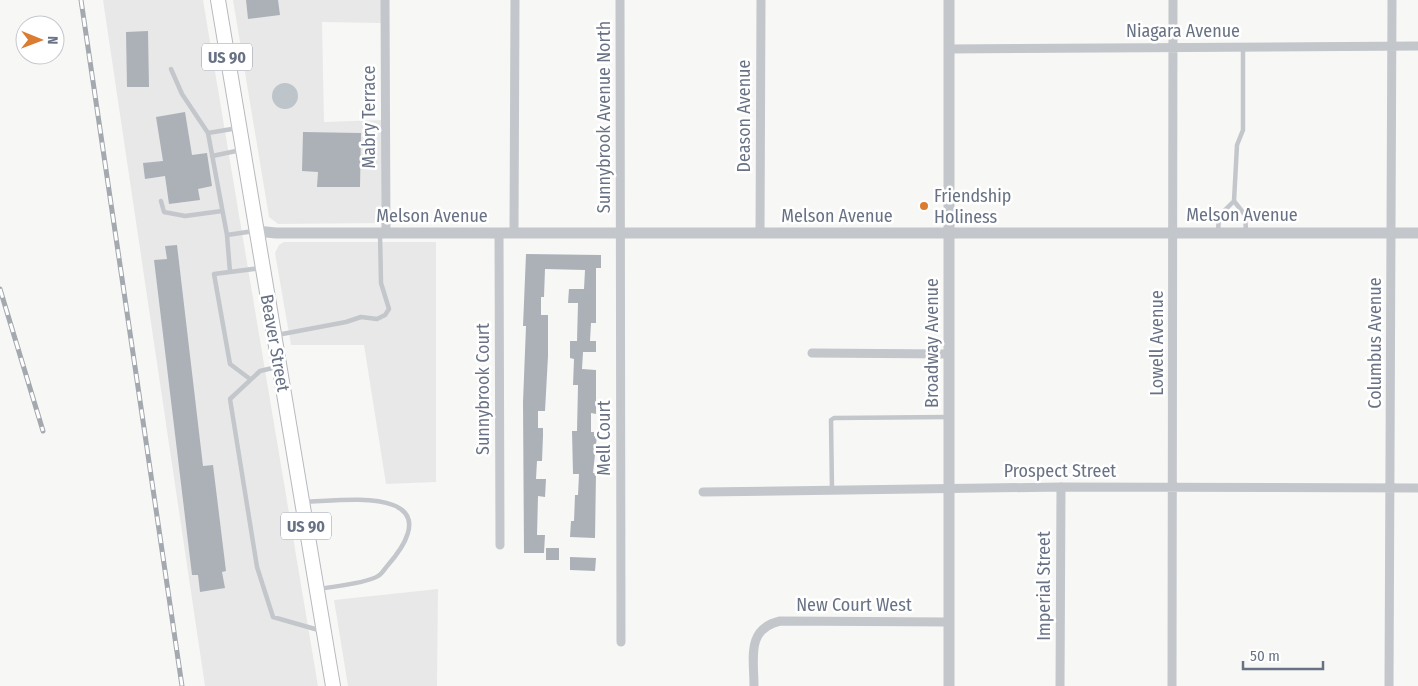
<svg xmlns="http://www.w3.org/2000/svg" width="1418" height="686" font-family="'Fira Sans Condensed',sans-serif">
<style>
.built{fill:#e8e8e8}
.water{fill:#bdc5cb}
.building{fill:#acb1b8}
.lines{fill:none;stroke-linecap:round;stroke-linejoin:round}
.primary-casing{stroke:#b6b9be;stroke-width:16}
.service{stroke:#c3c6ca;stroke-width:4.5}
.minor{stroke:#c3c6ca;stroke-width:9}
.tertiary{stroke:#c3c6ca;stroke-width:11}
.primary{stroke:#fff;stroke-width:14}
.rail-casing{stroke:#a4a8af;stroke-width:5}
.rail{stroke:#fff;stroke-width:3;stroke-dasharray:9;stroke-linecap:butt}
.poi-dot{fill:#da7c32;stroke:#fff;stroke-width:2}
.labels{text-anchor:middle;stroke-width:5;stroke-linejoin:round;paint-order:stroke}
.shield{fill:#fff;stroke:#959ca9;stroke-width:1}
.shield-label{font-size:16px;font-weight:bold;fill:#687284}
.street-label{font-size:18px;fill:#687284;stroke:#fff}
.poi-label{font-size:18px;fill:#687284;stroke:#fff;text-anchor:start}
</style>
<rect width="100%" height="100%" fill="#f7f8f5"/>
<path class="built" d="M103,0h100l115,686h-113z
M233,0h148v23l-59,-1 2,100 58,-2 -1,103 -103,1 -9,-7z
M284,242h152v240l-50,2 -22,-139h-73l-16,-92 4,-8z
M438,589l-1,97h-89l-14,-86z"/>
<path class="water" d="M272 96a13 13 0 1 1 26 0a13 13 0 1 1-26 0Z"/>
<path class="building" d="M246,0h32l2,15 -32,4z
M148,31l1,56h-22l-1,-55z
M185,112l7,43 15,-2 5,33 -14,3 2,11 -31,4 -4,-28 -20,3 -2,-16 20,-2 -7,-44z
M303,132l58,1 -1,54h-43l1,-15 -16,-1z
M177,245l26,221 10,-1 13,106 -4,1 3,16 -25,4 -2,-17h-6l-38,-315 13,-1 -2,-13z
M526,254l75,1v13h-5v55h-5l-1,18h6v11h-13l-1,17 14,1v44l-5,-1v19h3v4h3l-4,37h3l-1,65 -25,-1 1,-16h3l1,-26h3l1,-21h-6l-1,-43h5l1,-46h-5l1,-26 -4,-1v-17h7l1,-38h-10l1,-14h15l1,-19 -40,-1 -1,28h-3v18h7v41l-3,55h-7v17h5v8l-1,25h-5l-1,18h10l-1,18 -7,-1 -1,39h8l-1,18h-20l-1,-151 3,-76h-3z
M546,548h13v12h-13z
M570,557l26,1 -1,13 -25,-1z"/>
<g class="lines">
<g class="primary-casing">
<path id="primary" d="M218,0l115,686"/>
</g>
<path class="service" d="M171,69l11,25 26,39
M238,128l-30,5 19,102 27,-4
M212,156l29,-6
M161,201l3,11 21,4 37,-5
M1234,201l11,14 1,16
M1218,232l1,-16 15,-15 3,-56 6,-15v-82
M227,235l3,37
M277,335l69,-13 15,-5 16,2 8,-4 4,-6 -8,-26 -1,-50
M277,367l-17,4 -30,28 27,168 16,50 49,14
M250,379l-20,-15 -16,-90 47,-6
M832,490l-1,-70 3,-2 114,-1
M305,502c25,-1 65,-6 88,3 32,12 9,44 -5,60 -3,3 -6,9 -10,11 -10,7 -47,11 -60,13"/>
<path class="minor" d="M385,0l1,233
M620,0l1,642
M949,49l469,-3
M499,233l1,312
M514,233l1,-233
M760,233l1,-233
M812,353l137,1
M703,492l358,-5 357,1
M754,686c0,-28 -8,-57 26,-65l169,1
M1060,686l1,-199
M1172,686l1,-686
M1389,686l3,-686"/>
<path class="tertiary" d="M256,231l20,2h1142
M949,686v-686"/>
<use href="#primary" class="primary"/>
<g class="rail-casing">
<path id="rail" d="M81,0l101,686
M0,289l43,142"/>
</g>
<use href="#rail" class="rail"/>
</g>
<circle class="poi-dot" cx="924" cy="206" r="5"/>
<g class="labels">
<g class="shield">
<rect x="202" y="43.5" width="50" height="27" rx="4"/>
<rect x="281" y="512.5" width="50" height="27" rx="4"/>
</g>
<g class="shield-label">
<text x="227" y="63">US 90</text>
<text x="306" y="532">US 90</text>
</g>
<g class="street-label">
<text x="1183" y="37">Niagara Avenue</text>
<text transform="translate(744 116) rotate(-90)" y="6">Deason Avenue</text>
<text transform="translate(369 117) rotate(-90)" y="6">Mabry Terrace</text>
<text transform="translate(604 117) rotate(-90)" y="6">Sunnybrook Avenue North</text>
<text x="1242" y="221">Melson Avenue</text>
<text x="432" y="222">Melson Avenue</text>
<text x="837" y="222">Melson Avenue</text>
<text transform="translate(275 343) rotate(80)" y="6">Beaver Street</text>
<text transform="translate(932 343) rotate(-90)" y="6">Broadway Avenue</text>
<text transform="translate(1157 343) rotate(-90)" y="6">Lowell Avenue</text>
<text transform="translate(1375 343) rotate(-90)" y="6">Columbus Avenue</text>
<text transform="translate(483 389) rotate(-90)" y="6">Sunnybrook Court</text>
<text transform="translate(604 438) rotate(-90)" y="6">Mell Court</text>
<text x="1060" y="477">Prospect Street</text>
<text transform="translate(1044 586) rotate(-90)" y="6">Imperial Street</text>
<text x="854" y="611">New Court West</text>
</g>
<g class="poi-label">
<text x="934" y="202">Friendship<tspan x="934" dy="21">Holiness</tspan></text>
</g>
</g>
<g transform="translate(40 40) rotate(91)"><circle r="24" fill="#ffffff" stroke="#c3c7ce"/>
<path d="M0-4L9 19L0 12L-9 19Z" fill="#da7c32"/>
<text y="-8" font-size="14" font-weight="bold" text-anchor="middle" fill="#687284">N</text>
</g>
<path d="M1243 661v8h80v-8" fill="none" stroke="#687284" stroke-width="2.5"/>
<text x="1250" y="661" font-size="15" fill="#687284" stroke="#ffffff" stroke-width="4" paint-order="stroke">50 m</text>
</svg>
